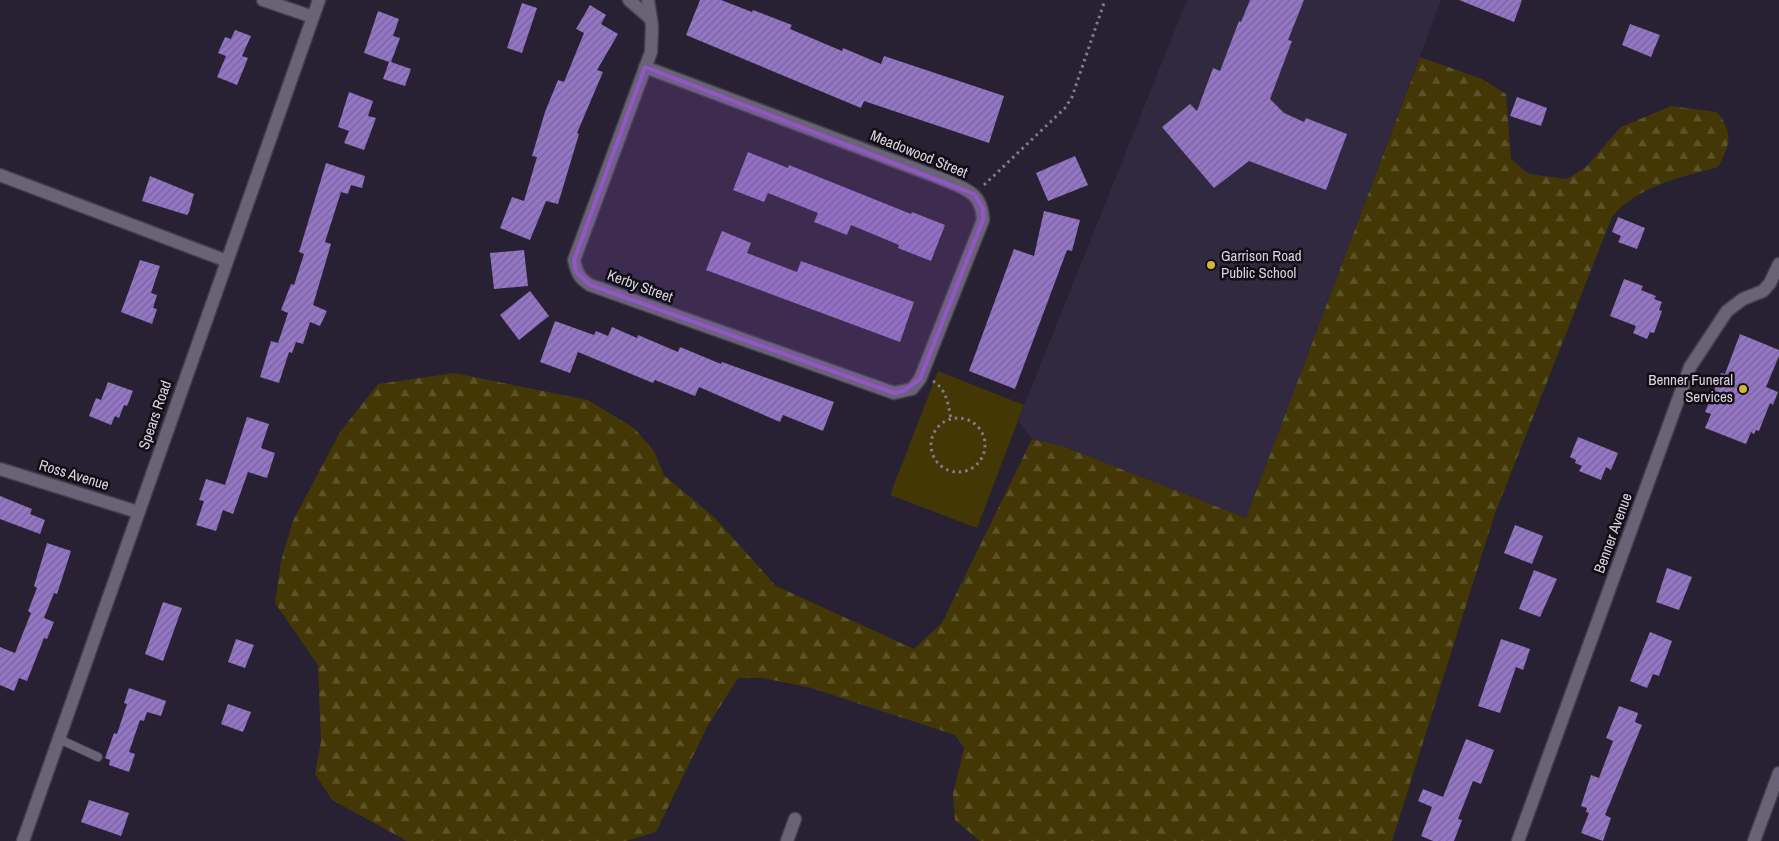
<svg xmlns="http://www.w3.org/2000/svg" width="1779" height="841" font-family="'Archivo Narrow',sans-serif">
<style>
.built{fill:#312940}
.forest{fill:url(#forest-firs)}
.park{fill:#423705}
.building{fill:url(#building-hatch)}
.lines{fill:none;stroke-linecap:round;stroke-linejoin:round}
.service-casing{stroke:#443e4e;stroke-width:10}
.minor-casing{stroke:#443e4e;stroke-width:15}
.path{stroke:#817c8b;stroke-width:3;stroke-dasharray:2.5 4;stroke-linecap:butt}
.service{stroke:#6a6378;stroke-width:8}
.minor{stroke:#6a6378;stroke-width:12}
.marked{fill:#9256c7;fill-opacity:0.2;stroke:#9256c7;stroke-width:4;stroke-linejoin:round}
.poi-dot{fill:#d5b535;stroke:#100d15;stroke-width:2}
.labels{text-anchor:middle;stroke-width:5;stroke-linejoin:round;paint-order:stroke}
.street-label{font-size:15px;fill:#d7d3e0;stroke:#100d15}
.poi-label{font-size:15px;fill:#d7d3e0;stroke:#100d15;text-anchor:start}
</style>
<defs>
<pattern id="forest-firs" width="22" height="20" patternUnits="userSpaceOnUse" patternTransform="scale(1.25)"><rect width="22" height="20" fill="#423705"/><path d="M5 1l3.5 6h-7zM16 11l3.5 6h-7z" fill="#5d5329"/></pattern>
<pattern id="building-hatch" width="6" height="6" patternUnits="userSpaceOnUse" patternTransform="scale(1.25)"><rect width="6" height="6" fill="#9476c5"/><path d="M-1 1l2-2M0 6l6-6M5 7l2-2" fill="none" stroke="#776398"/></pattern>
</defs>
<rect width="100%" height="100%" fill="#282133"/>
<path class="built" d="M1187,0h254l-195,518 -181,-71 -33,-8 -14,-18z"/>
<path class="forest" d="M1420,57l62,22 24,15 5,65 18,15 38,5 19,-12 35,-40 50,-21 46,6c17,21 13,33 1,55 -39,11 -79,18 -106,50l-118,299 -102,325h-412l-25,-21 -2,-26 11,-46 -9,-13 -147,-48 -45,-9h-25l-31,49 -51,105 -30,9h-219l-75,-41 -17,-26 6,-32 -3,-77 -43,-62 6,-42 12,-40 47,-89 38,-48 76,-11 134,27 46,28 20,23 10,24 51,43 61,68 138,63 28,-26 90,-184 33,8 181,71z"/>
<path class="park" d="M938,371l86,34 -47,123 -87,-33z"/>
<path class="building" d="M700,0h21l31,12 1,-2 39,15 -2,4 52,22 1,-3 38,16 3,-8 120,40 -15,47 -125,-42 -3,7 -175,-73z
M1250,0h54l-16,40 4,1 -22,58 14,14 20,9 2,-4 41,16 -21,56 -77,-29 -35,27 -52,-61 28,-23 7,7 16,-43 7,3 19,-50 2,1z
M1459,0h63l-8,22z
M522,3l15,5 -15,45 -15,-5z
M590,5l16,10 -5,9 17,10 -21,36 6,2 -26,61 2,1 -21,70 -12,-3 -16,39 -30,-12 12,-31 12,4 13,-44 -5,-1 13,-44 13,-32 6,2 20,-49 -8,-4z
M378,11l21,8 -6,17 7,2 -9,24 20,7 -6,17 -22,-7 6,-17 -25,-9z
M1630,24l30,11 -9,22 -29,-12z
M235,30l16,6 -9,20 6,2 -11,27 -20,-8 9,-21 -8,-3 7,-16 6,2z
M349,92l24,9 -5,15 8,2 -12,32 -20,-7 5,-12 -11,-4z
M1517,97l30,11 -6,18 -31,-10z
M748,152l40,16 1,-3 122,49 1,-2 33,13 -14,36 -33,-13 1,-3 -48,-20 -4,10 -33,-13 4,-9 -50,-20 -4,9 -31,-12z
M1075,156l13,29 -40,16 -12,-28z
M326,163l39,13 -3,12 -11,-3 -3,9 -7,-2 -16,50 6,2 -18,61 14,6 -7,15 -10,-4 -7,22 -7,-2 -4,11 -3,-1 -10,31 -19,-6 11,-36 7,2 10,-30 -7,-3 10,-26 3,1 10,-31 -5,-2z
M150,176l44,18 -5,18 -2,3 -45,-14z
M1044,211l36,9 -8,31 -5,-1 -52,139 -46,-18 45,-122 20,7z
M1618,217l27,11 -8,21 -19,-7 3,-6 -9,-4z
M722,231l29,12 -4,10 50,19 4,-11 113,41 -14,40 -194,-72z
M524,250l4,36 -34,3 -4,-36z
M140,260l20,6 -9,27 6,2 -4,13 4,1 -5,15 -31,-12z
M1624,279l19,7 -2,4 15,6 -2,3 8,3 -3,8 3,1 -8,22 -4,-1 -3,7 -14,-6 3,-7 -26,-10z
M530,291l19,25 -30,24 -19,-25z
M555,321l39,14 2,-4 12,5 4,-9 25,11 1,-3 40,17 2,-5 41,17 1,-2 112,40 -11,29 -40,-16 -3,7 -81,-35 -4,9 -40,-16 -2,3 -75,-31 -8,21 -30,-11z
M1740,334l39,16v6l-13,31 12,5 -5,13 -3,-2 -11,28 -3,-1 -2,4 -3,-2 -5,12 -41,-16 6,-14 -6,-2 16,-39 4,1z
M108,382l25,9 -6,15 -3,-1 -5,13 -4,-2 -4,9 -22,-9 7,-18 5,2z
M247,417l22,7 -8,24 14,5 -8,25 -19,-6 -15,42 -10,-4 -7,21 -20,-6 8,-24 -5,-1 7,-21 19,6z
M1578,437l40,16 -7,17 -5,-3 -5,13 -22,-9 3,-5 -7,-3 1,-3 -6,-3z
M0,496l32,13 -2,5 15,6 -5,14 -40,-15z
M1515,525l28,11 -11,28 -28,-11z
M47,543l24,8 -14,43 -3,-1 -10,25 10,4 -7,17 -3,-1 -17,43 -8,-3 -5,13 -14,-6v-38l15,6 16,-40 -3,-2 9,-23 -3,-2z
M1667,568l25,9 -13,33 -23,-8z
M1534,570l23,9 -17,38 -21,-8z
M163,602l19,6 -19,53 -18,-7z
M1650,632l22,9 -13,35 -6,-2 -6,14 -17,-7z
M236,639l18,6 -9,23 -17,-6z
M1501,639l29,10 -7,21 -7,-3 -16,46 -22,-7z
M129,688l37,13 -5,15 -14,-4 -3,9 -4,-1 -11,32 6,2 -6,18 -20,-7 1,-5 -5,-2 9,-25 3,1 10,-30 -3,-1z
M228,704l23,8 -8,20 -22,-8z
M1619,706l19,7 -3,9 7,3 -37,90 6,3 -8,23 -22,-8 8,-20 -3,-1 1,-4 -6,-2 10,-31 8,3 14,-37 -7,-3z
M1466,739l28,11 -13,34 -8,-3 -15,38 4,1 -8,21h-21l-12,-5 11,-29 -14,-6 5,-12 20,8z
M89,800l40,13 -8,23 -40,-14z"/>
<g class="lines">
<g class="service-casing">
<path id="service" d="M59,739l39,18"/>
</g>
<g class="minor-casing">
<path id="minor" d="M263,0l50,17
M629,0l22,19 -3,-19
M645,67l292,110c25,11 45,13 46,43l-63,159 -8,10 -18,4 -304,-108c-11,-7 -13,-12 -16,-25l77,-208 1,-25 -1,-8
M0,175l227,86
M0,469l138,43
M23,841l296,-841
M787,841l8,-22
M1518,841l172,-474 37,-56 16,-12 20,-8 7,-8 9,-19
M1754,841l25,-68"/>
</g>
<path class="path" d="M984,185l81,-77 7,-11 33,-97
M933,381c14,9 15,23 18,38
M931 445a27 27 0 1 1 54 0a27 27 0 1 1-54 0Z"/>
<use href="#service" class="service"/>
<use href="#minor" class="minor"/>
</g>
<path class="marked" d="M645,67l329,127 9,14v12l-63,159 -16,12 -10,2 -304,-108 -14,-13 -2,-12z"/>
<g class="poi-dot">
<circle cx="1211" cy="265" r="5"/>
<circle cx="1743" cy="389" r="5"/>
</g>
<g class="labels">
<g class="street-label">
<text transform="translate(919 154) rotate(22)" y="5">Meadowood Street</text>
<text transform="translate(640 286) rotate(20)" y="5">Kerby Street</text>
<text transform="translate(155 415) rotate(-71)" y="5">Spears Road</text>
<text transform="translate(74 475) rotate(17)" y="5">Ross Avenue</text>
<text transform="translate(1613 533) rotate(-70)" y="5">Benner Avenue</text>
</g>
<g class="poi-label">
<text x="1221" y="261">Garrison Road<tspan x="1221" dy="17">Public School</tspan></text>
<text x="1733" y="385" text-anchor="end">Benner Funeral<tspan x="1733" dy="17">Services</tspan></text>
</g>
</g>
</svg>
